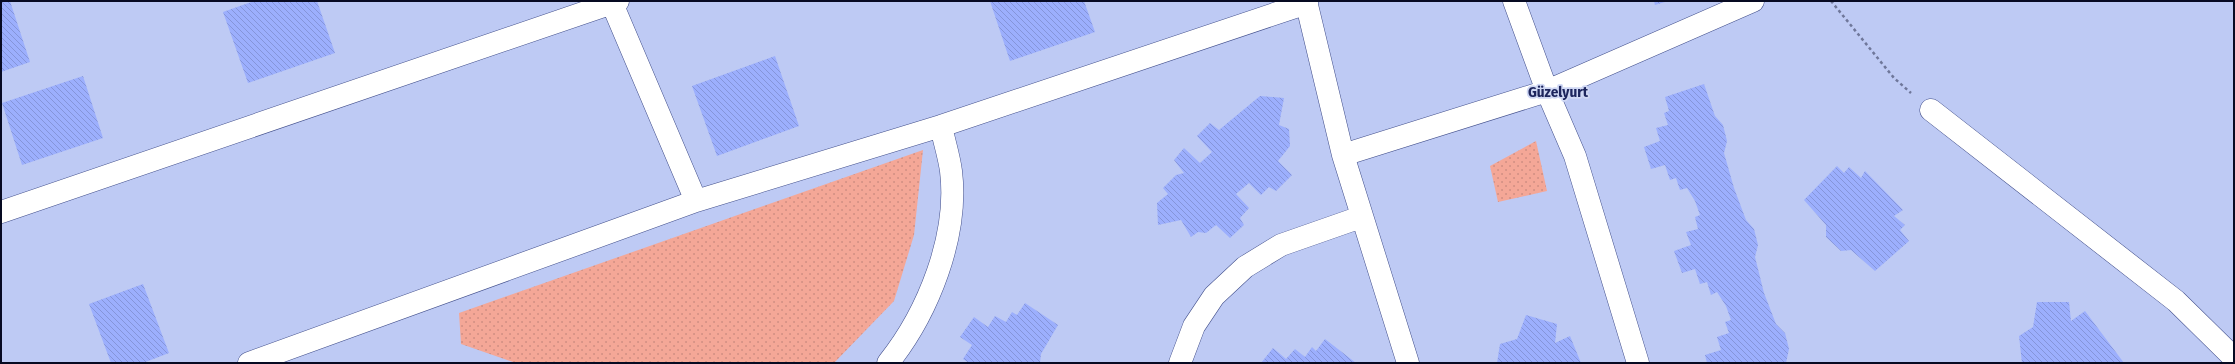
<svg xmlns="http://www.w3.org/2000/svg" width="2235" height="364" font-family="'Fira Sans Condensed',sans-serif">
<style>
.green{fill:url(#green-dots)}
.building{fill:url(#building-back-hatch)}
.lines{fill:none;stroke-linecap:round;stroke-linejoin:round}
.minor-casing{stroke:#424f8b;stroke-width:23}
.path{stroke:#6f779a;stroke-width:2.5;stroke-dasharray:3 3;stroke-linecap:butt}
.minor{stroke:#fff;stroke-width:22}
.labels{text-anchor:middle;stroke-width:3.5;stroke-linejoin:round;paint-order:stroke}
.district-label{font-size:15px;font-weight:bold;fill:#1d255d;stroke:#d0d8f4}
</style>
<defs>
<pattern id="green-dots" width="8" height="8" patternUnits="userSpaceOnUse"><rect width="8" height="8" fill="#f4a797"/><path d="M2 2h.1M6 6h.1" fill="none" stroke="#d08e82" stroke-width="1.8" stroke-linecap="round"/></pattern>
<pattern id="building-back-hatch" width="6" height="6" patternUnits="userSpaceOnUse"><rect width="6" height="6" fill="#9caffd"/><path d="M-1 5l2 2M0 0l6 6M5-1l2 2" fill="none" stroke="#8595d9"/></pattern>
</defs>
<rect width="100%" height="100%" fill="#becaf4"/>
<path class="green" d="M1536,141l11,50 -49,11 -8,-36z
M923,150l-9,85 -20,66 -60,62h-318l-55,-19 -2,-31z"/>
<path class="building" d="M1,1h9l20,61 -29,10z
M254,1h63l18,52 -87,30 -25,-71z
M990,1h94l11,31 -85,29z
M1654,1h14l-13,4z
M775,56l24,70 -82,30 -25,-70z
M83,76l20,62 -81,27 -20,-62z
M1704,84l11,32 8,9 4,16 -3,12 10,35 12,32 8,9 4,16 -3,12 9,36 12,31 9,9 4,16 -3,14h-79l-2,-8 16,-5 -4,-13 12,-4 -4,-11 6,-2 -5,-14 -9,-14 -6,3 -4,-13 -7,2 -5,-15 -13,4 -8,-22 17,-6 -5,-13 12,-3 -3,-12 5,-2 -5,-14 -8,-13 -7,2 -4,-12 -6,2 -5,-15 -14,4 -7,-22 16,-6 -4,-13 12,-3 -4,-12 5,-2 -4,-14z
M1260,96l24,2 -5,27 10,4 1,17 -12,15 14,14 -16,16 -7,-4 -8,8 -12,-12 -13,11 13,14 -9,10 4,7 -14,13 -14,-13 -10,8 -8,-1 -7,5 -10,-17 -23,5 -1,-22 11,-9 -5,-6 13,-13 8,-2 -10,-13 10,-12 16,15 12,-11 -15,-16 13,-13 9,7z
M1837,166l7,7 5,-6 12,11 4,-7 38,39 -9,6 11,9 -5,5 9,11 -34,30 -24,-21 -10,1 -15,-14v-12l-22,-25z
M143,284l26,69 -26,10h-32l-22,-59z
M2037,302h32l2,19 14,-10 39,52h-102l-3,-27 14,-9z
M1025,303l33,22 -17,29 -1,9h-71l-6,-4 9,-14 -12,-8 14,-20 14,10 7,-11 11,6 6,-10 5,3z
M1526,315l31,9 -2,19 15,-7 11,27h-84l3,-19 17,-5z
M1325,339l31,24h-95l12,-15 13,11 9,-10 10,8 7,-10 4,4z"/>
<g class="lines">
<g class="minor-casing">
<path id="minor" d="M611,1l85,200
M1306,1l37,154 65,208
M1514,1l33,90 28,65 63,207
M1931,110l245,191 58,57
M1343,155l204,-64 206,-90
M1,212l617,-211
M249,363l447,-162 245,-75 366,-123
M888,363c40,-50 71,-127 63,-192 -2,-15 -7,-30 -10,-45
M1180,363l14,-37 20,-30 31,-29 36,-22 80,-28"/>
</g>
<path class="path" d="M1831,1l63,77 17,15"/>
<use href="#minor" class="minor"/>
</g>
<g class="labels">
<g class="district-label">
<text x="1558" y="97">Güzelyurt</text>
</g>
</g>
<rect width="2235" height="364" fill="none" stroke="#070a22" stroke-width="4"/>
</svg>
